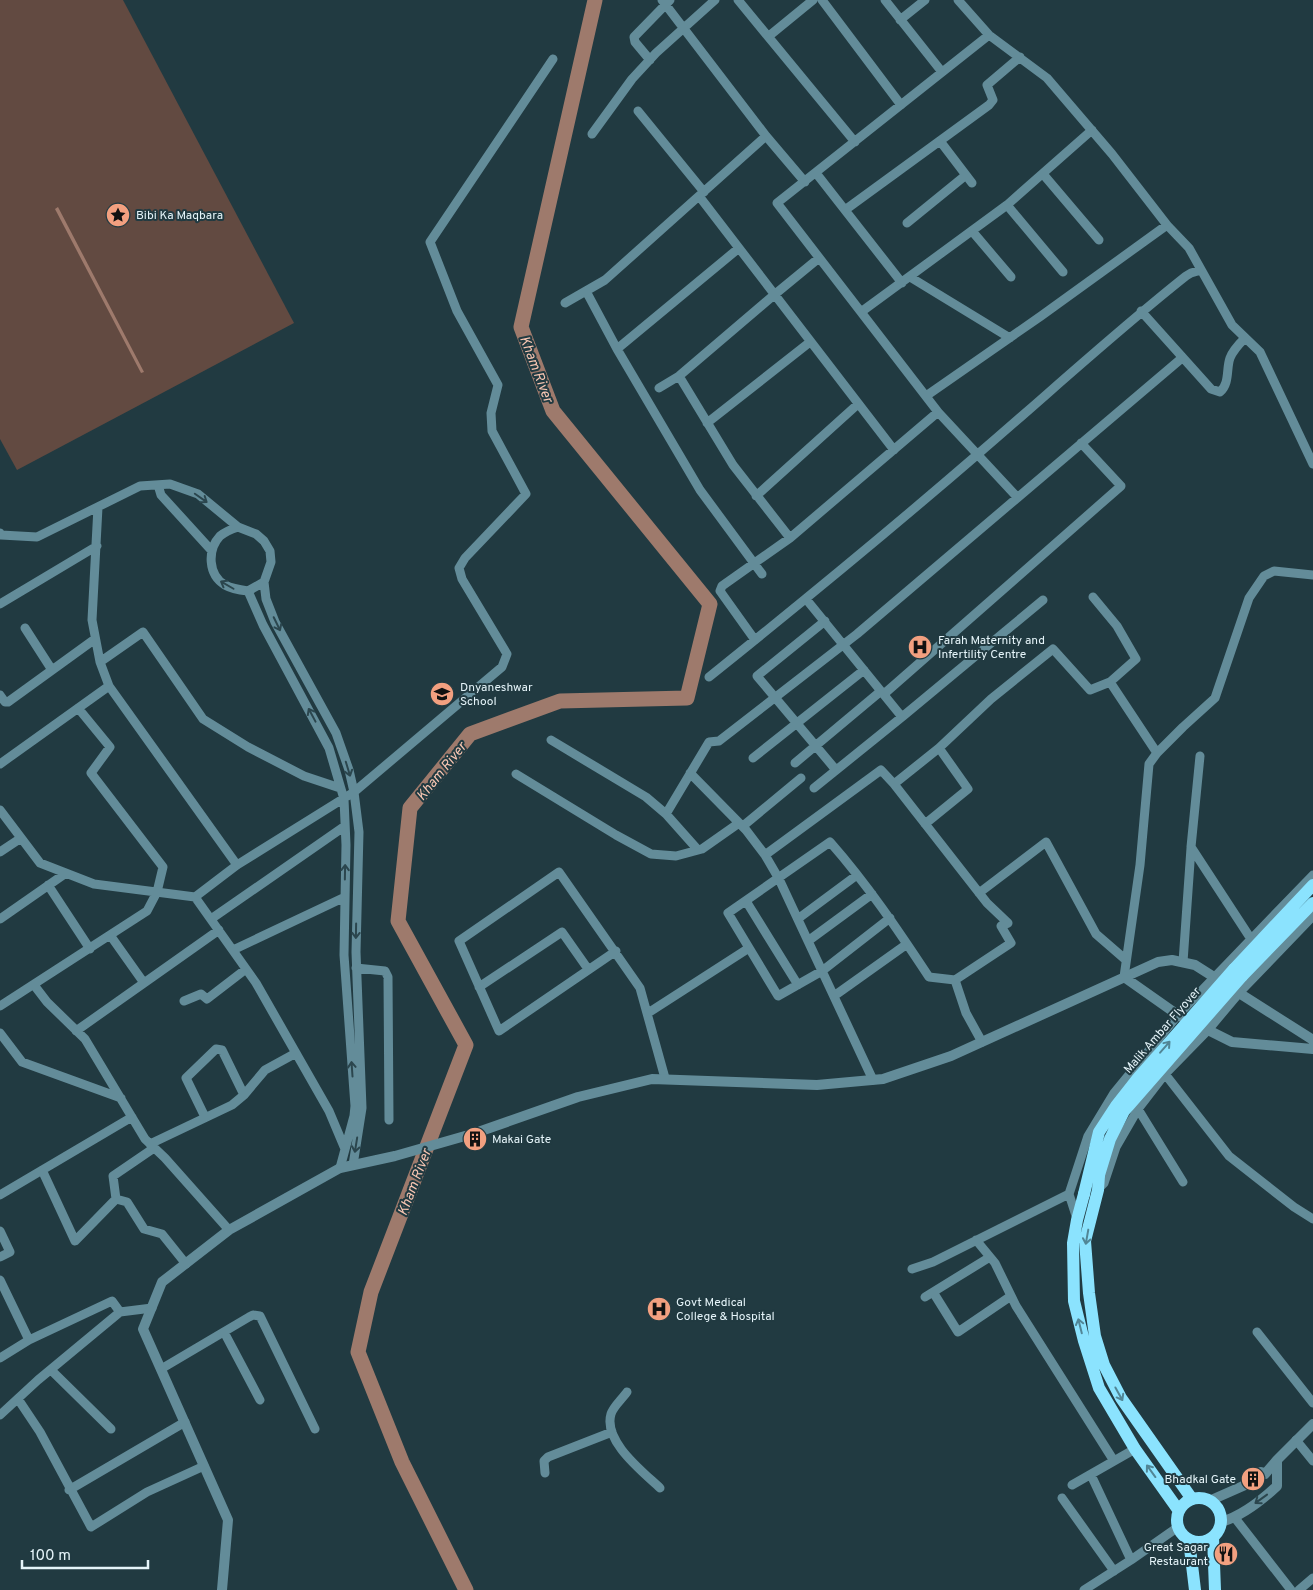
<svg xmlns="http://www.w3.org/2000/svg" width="1313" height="1590" font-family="Overpass,sans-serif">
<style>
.green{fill:#624a41}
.water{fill:#9e7a6c}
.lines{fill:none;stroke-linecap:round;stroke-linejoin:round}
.river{stroke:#9e7a6c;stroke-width:15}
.tertiary-tunnel{stroke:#3e565d;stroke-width:10;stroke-dasharray:10 5;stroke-linecap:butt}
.minor{stroke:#638c99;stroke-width:9}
.tertiary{stroke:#638c99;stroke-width:10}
.primary{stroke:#8be3fe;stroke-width:12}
.primary-bridge{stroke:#8be3fe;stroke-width:12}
.oneway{stroke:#2b464e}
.oneway2{stroke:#518696}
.labels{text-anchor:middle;stroke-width:4;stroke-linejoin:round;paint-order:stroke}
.poi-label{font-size:12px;fill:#e5f4f9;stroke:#213a41;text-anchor:start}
.street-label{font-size:12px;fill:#e5f4f9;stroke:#213a41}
.water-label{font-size:14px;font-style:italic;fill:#f8c6b2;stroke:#213a41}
</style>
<rect width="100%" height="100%" fill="#213a41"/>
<path class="green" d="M0,0h123l171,323 -277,147 -17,-31z"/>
<path class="water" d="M58,207l86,165 -3,1 -86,-164z"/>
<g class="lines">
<path class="river" d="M466,1590l-64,-128 -44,-110 13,-60 95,-247 -68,-124 12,-113 60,-74 90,-33 127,-3 23,-94 -157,-193 -32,-84 74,-327"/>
<path class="tertiary-tunnel" d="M465,1136l16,-5"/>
<path class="minor" d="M662,0l104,136 39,46
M738,0l117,142
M822,0l79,105
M885,0l57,72
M958,0l31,35 58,43 65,76 55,71 22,23 43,77 28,27 53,112
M900,20l25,-20
M989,35l-212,168 161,209 79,85
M769,36l44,-36
M650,60l-15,-18 -1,-5 36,-37
M638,111l66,81
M592,134l40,-55 24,-26 59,-53
M940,141l32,42
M816,173l86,110
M1043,174l56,66
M699,196l195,254
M1007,205l56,67
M845,210l144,-105 4,-5 -6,-15 33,-28
M907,223l59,-48
M972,231l39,46
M910,277l100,61
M586,291l31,58 83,141 62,84
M565,303l40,-23 161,-144
M1141,311l70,78 9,3c10,-9 6,-23 10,-34 3,-8 9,-14 15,-20
M861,312l146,-107 85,-75
M617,349l122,-101
M679,376l54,89 57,73
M659,388l20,-12 95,-81 45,-37
M926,396l115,-80 126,-91
M707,423l103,-81
M158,485l3,10 51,56
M756,496l102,-92
M98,507l-6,113 8,42 9,24 128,179
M238,527c-6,2 -13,5 -18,9 -13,14 -12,39 5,49 7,4 15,5 23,6l15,34 66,123 15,51 2,46 -2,110 11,151 -1,10 -14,52
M0,533l1,2 36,2 103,-51 30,-2 28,10 40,33 18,7 8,7 6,10 1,11 -7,20 2,17 9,23 61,111 13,37 5,22 5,40 -3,120 6,156 -9,57
M248,591l16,-9
M1093,597l24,29 19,33 -26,23
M806,599l96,118 141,-117
M0,604l97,-58
M825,621l-68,55 79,94
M25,628l27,42
M755,640l-35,-49 2,-5 68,-48 148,-126
M100,662l43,-30 60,87 45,28 56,29 36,12
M709,677c91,-73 181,-147 269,-223 69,-59 136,-121 208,-178l5,-3 10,-3
M884,694l237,-208 -40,-43
M0,695l5,7h3l87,-63
M551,740l95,57 20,17 32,36
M1200,756l-9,91 60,92
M753,758l111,-88
M795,763l86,-72
M0,764l109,-78
M690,773l56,57 19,25 14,24 94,201
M516,774l100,61 35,19 25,2 26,-7 37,-26
M814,788l88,-71
M0,810l40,53 54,21 101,13 61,86 73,128 16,38
M666,814l43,-72 10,-1 138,-107 325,-276
M925,824l43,-35 -29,-41
M743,826l58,-48
M0,852l21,-14
M765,855l116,-85 13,14
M48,885l42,64
M979,893l67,-51 50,92 30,26
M195,897l42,-32 117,-73 148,-125 5,-13 -45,-75 -3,-11 6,-10 61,-64 -34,-63 -1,-18 7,-28 -41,-74 -27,-69 123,-183
M746,901l52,84
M799,918l58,-43
M890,918l-68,53 -44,25 -50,-83 102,-71c37,42 68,88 99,135l26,3
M0,919l66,-46
M211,919l134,-93
M110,935l34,48 75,-53
M808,941l64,-47
M233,950l112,-53
M616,951l-117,80 -40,-90 100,-69 81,116 25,90
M1183,962l8,-114
M356,968l29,3 3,6 1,143
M1124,977l16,-112 9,-101 8,-11 26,-26 32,-29 34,-100 15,-22 10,-5 39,4
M34,985l13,17 38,37 60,100 20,19 64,72
M479,987l83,-55 26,37
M834,996l73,-52
M184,1001l17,-7 6,5 39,-30
M0,1006l147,-95 10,-19 6,-25 -72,-94 19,-26 -32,-39
M648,1013l101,-65
M76,1031l68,-48
M0,1033l22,29 99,36
M982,1042l-16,-29 -11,-33 56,-37 -10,-17 7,-3 -21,-20 -93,-119 45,-36 52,-49 62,-50 37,41 20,-8 47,71
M1165,1074l64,82 65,51 19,12
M1138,1109l45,73
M205,1117l-19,-39 30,-29 6,1 22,45
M150,1144l82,-39 12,-10 21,-25 31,-17
M154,1148l-41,28 3,23 11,3 17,27 18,5 24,30
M42,1170l33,71 41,-42
M1098,1189l6,-6 12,-36 22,-38 27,-35 43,-44 31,-37 74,-77
M0,1195l132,-78
M1077,1219l-8,-25 19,-58 26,-43 64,-78 135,-140
M0,1231l10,21 -10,5
M976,1240l19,23 21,43 98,155
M912,1269l21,-7 136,-68
M0,1280l29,60 83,-39 8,11 32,-4
M933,1292l25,40 53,-36
M925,1297l65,-40
M224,1332l36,68
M1257,1332l56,71
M0,1358l29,-18
M161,1369l88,-52 4,-2 7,1 55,113
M51,1370l60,59
M627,1392c-5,7 -14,15 -16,22 -8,27 31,57 49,74
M18,1399l22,33 51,95 56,-35 57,-26
M0,1415l38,-35 82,-68
M1296,1440l17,21
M545,1473l-1,-12 4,-4 64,-25
M1091,1475l40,85
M1072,1485l63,-36
M69,1490l116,-68
M1062,1498l52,73
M1235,1518l56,72
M1084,1590l47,-30 47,-33
M1299,1590l14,-12"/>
<path class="tertiary" d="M1124,977l54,38 54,27 81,7
M481,1131l97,-34 74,-18 165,6 66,-6 68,-23 207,-94 14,-2 23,5 118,75
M1209,1501l34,-15 18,-14 4,2 12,-14 36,-36
M1221,1522c21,-6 40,-21 56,-36v-26
M222,1590l6,-70 -85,-191 19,-47 67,-52 111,-62 55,-12 70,-20"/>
<path class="primary" d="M1234,969l79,-84
M1242,976l71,-73
M1099,1175l-1,15 -13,51 4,52 6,43 9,29 17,33 71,101
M1084,1194l-7,26 -4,23 1,58 10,40 15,47 36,61 44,62
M1177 1520a22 22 0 1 1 44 0a22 22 0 1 1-44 0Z
M1213,1537l2,53
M1189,1540l6,50"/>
<path class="primary-bridge" d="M1099,1175l11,-36 14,-28 118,-135
M1084,1194l15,-62 17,-26 22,-28 96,-109"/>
</g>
<defs><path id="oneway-shaft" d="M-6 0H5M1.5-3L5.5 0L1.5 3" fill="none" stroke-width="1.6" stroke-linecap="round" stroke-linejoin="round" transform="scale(1.25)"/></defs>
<g class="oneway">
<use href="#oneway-shaft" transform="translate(201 498) rotate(35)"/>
<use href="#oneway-shaft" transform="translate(227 585) rotate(-150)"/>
<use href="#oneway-shaft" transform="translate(277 624) rotate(64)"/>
<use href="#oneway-shaft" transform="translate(312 715) rotate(-118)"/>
<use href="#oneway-shaft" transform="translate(348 769) rotate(73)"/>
<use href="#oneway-shaft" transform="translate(345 872) rotate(-89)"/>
<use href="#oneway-shaft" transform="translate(356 931) rotate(91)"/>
<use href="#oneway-shaft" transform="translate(352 1069) rotate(-94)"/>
<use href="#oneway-shaft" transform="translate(356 1145) rotate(99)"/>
<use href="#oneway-shaft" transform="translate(1261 1499) rotate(144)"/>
</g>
<g class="oneway2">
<use href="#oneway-shaft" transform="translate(1165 1047) rotate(-49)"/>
<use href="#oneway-shaft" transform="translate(1087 1237) rotate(100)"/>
<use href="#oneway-shaft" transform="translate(1080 1326) rotate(-104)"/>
<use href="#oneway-shaft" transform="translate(1119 1394) rotate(61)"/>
<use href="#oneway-shaft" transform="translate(1151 1471) rotate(-126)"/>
</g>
<defs>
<g id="sight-disc" transform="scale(1.25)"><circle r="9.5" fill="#f2a080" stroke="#213a41"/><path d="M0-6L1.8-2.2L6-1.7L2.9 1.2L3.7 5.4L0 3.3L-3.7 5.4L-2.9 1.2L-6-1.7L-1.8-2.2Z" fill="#111"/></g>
<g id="hospital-disc" transform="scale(1.25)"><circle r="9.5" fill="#f2a080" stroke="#213a41"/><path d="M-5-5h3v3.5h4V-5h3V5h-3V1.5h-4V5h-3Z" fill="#111"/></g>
<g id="school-disc" transform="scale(1.25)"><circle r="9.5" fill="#f2a080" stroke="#213a41"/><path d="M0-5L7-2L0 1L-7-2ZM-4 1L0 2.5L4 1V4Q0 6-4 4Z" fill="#111"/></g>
<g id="building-disc" transform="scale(1.25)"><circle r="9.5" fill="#f2a080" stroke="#213a41"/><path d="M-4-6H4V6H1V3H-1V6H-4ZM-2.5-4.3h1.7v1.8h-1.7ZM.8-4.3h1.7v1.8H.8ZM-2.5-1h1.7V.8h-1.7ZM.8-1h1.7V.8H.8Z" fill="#111"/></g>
<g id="restaurant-disc" transform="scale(1.25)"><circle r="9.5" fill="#f2a080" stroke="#213a41"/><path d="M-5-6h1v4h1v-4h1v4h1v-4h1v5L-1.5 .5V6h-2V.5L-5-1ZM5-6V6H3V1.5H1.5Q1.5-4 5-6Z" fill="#111"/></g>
</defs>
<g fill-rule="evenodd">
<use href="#sight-disc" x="118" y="215"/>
<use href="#hospital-disc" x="920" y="647"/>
<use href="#school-disc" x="442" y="694"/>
<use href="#building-disc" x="475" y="1139"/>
<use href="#hospital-disc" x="659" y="1309"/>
<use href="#building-disc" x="1253" y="1479"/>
<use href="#restaurant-disc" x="1226" y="1554"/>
</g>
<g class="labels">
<g class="poi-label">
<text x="136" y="219">Bibi Ka Maqbara</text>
<text x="938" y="644">Farah Maternity and<tspan x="938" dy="14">Infertility Centre</tspan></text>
<text x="460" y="691">Dnyaneshwar<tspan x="460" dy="14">School</tspan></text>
<text x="492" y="1143">Makai Gate</text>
<text x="676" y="1306">Govt Medical<tspan x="676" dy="14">College &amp; Hospital</tspan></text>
<text x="1236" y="1483" text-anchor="end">Bhadkal Gate</text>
<text x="1208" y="1551" text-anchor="end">Great Sagar<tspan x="1208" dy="14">Restaurant</tspan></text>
</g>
<g class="street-label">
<text transform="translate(1162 1030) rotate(-49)" y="4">Malik Ambar Flyover</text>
</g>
<g class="water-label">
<text transform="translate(537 369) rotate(69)" y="5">Kham River</text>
<text transform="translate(441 771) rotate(-51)" y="5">Kham River</text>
<text transform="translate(414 1182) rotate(-69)" y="5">Kham River</text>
</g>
</g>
<path d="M22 1560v8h126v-8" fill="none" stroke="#e5f4f9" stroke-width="2.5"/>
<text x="30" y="1560" font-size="15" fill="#e5f4f9" stroke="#213a41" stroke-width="4" paint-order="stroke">100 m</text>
</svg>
